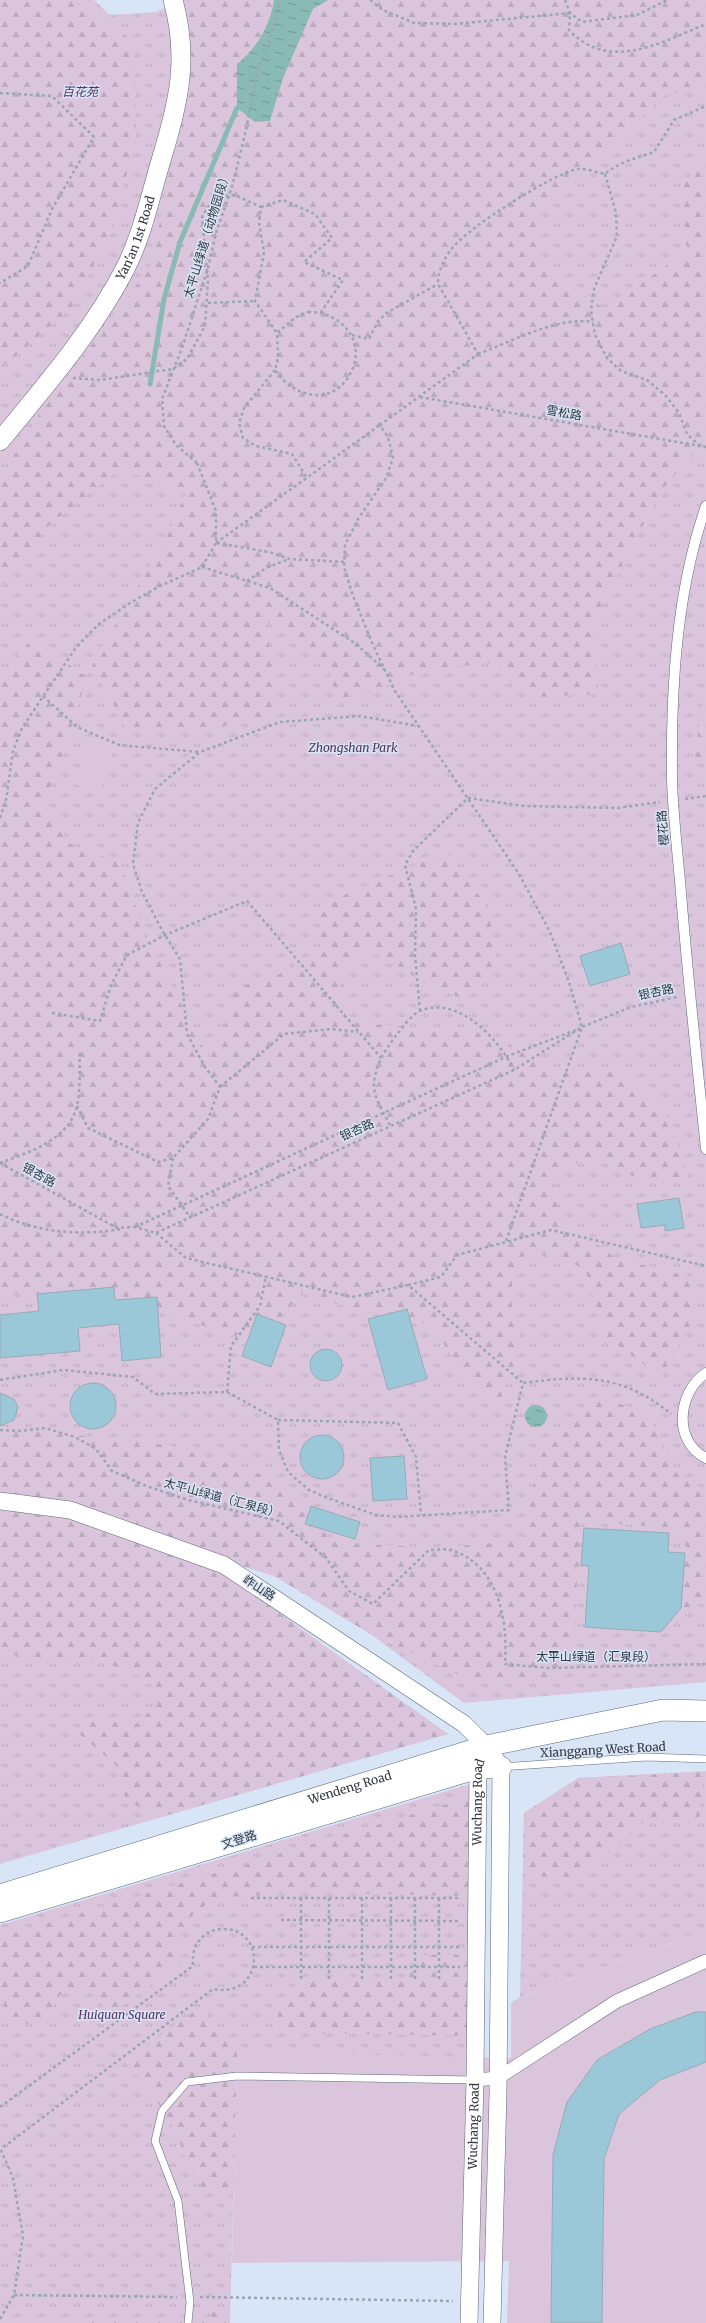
<svg xmlns="http://www.w3.org/2000/svg" width="706" height="2323" font-family="Merriweather,'Noto Sans SC',serif">
<style>
.grass{fill:url(#grass-tufts)}
.forest{fill:url(#forest-firs)}
.pitch{fill:#dbc5dd}
.water{fill:url(#water-ripples)}
.lines{fill:none;stroke-linecap:round;stroke-linejoin:round}
.stream{stroke:#89bab4;stroke-width:5}
.building{fill:#9bc8d8;stroke:#95acb4}
.service-casing{stroke:#5d6978;stroke-width:8}
.pedestrian-casing{stroke:#5d6978;stroke-width:11}
.minor-casing{stroke:#5d6978;stroke-width:14}
.tertiary-casing{stroke:#5d6978;stroke-width:18}
.secondary-casing{stroke:#5d6978;stroke-width:20}
.primary-casing{stroke:#5d6978;stroke-width:22}
.path{stroke:#9ba6b4;stroke-width:2.5;stroke-dasharray:3 3;stroke-linecap:butt}
.service{stroke:#fff;stroke-width:7}
.pedestrian{stroke:#fff;stroke-width:10}
.minor{stroke:#fff;stroke-width:13}
.tertiary{stroke:#fff;stroke-width:17}
.secondary{stroke:#fff;stroke-width:19}
.primary{stroke:#fff;stroke-width:21}
.path-bridge{stroke:#9ba6b4;stroke-width:2.5;stroke-dasharray:3 3;stroke-linecap:butt}
.labels{text-anchor:middle;stroke-width:3;stroke-linejoin:round;paint-order:stroke}
.park-label{font-size:12px;font-style:italic;fill:#58335c;stroke:#d7e5f7}
.street-label{font-size:12px;fill:#32373e;stroke:#d7e5f7}
</style>
<defs>
<pattern id="grass-tufts" width="24" height="20" patternUnits="userSpaceOnUse"><rect width="24" height="20" fill="#dbc5dd"/><path d="M3 7l-1-3M5 7V3M7 7l1-3M15 17l-1-3M17 17v-4M19 17l1-3" fill="none" stroke="#bcaabf"/></pattern>
<pattern id="forest-firs" width="22" height="20" patternUnits="userSpaceOnUse"><rect width="22" height="20" fill="#dbc5dd"/><path d="M5 1l3.5 6h-7zM16 11l3.5 6h-7z" fill="#bcaabf"/></pattern>
<pattern id="water-ripples" width="26" height="14" patternUnits="userSpaceOnUse"><rect width="26" height="14" fill="#89bab4"/><path d="M2 4q2-2 4 0t4 0M15 11q2-2 4 0t4 0" fill="none" stroke="#719894"/></pattern>
</defs>
<rect width="100%" height="100%" fill="#d7e5f7"/>
<path class="grass" d="M0,0h94l16,15 46,-3 14,-6 536,-6v1682l-242,21 -236,-174 -228,-49z
M0,1508l448,226 -448,130z
M706,1771v164h-13l-173,62 4,-184 54,-35z
M470,1784l-4,274 -229,-6 -7,271h-230v-398z"/>
<path class="forest" d="M0,0h71l63,41 2,98 -24,92 -40,76 -65,56 -7,3z
M176,0h530v88l-41,7 -129,121 1,48 68,45 82,-58 -6,-61 25,-38v280l-6,11 -42,53 -63,122 3,76 -70,3 -38,-34 -66,7 -87,35 -9,-42 -61,-42 8,92 -62,16 -87,-1 -34,-63 76,-130 18,-43 -66,-23 -71,56 -49,64v-111l44,-70 108,-144 32,-172z
M32,639l55,38 -15,49 -29,82 29,37 48,18 27,73 61,121 13,-18 14,-51 43,-13 43,-27 -1,-43 127,-53 42,57 8,62 -37,27 -42,-19 -48,-29 -32,27 9,45 138,11 69,36 62,1 48,38 25,68 -48,4 -47,-23 -43,16 9,45 56,40 76,19 2,42 -33,58 -56,-41 -20,-68 -59,-19 -17,42 12,56 -22,55 -31,-23 -38,-55 -66,-12 -63,-19 -31,37 -41,6 -63,-25 -61,-15 -105,-3v-614z
M706,681v76l-13,7z
M604,1398l43,15 31,62 28,16v98l-12,24 -13,-5 5,-79 -105,-8 -8,125 -21,36 -81,-2 -99,-45 -98,-59 -119,-36 -155,-39v-74l169,18 101,32 64,65 102,6 87,-8 19,-96z
M0,1508l68,9 151,53 229,164 -287,83 -35,-16 -10,-36 -38,-32 7,-15 51,6 22,-20 -8,-23 -44,-18 -50,-1 -56,-10z
M703,1772l-4,49 -55,1 -62,55 -59,-1 1,-63 54,-35z
M470,1797v99l-105,-2 -47,-8 -50,9 -47,2 -24,13 -9,11 -7,12 -3,15 2,16 -70,50 -19,-23 -25,-2 -12,13 -3,18 -27,4 -19,-10 -2,-17 -3,-8v-52z
M469,1954l-2,82 -189,-4 1,-32 22,-20 105,1 15,-26z
M200,2007l37,45 -3,138 -32,-2 -14,-24 -13,-34 -25,-40 -26,-29z
M212,2309l18,1v13h-150v-6h132z"/>
<path class="pitch" d="M89,738l25,7 -14,47 -25,-8z
M693,1935h13v388h-199l2,-62 -277,2 5,-211 274,6v-55l9,-6z"/>
<path class="water" d="M274,0h54l-15,9 -30,69 -13,43 -15,1 -18,-14v-44c20,-16 33,-38 37,-64z
M525 1416a11 11 0 1 1 22 0a11 11 0 1 1-22 0Z"/>
<g class="lines">
<path class="stream" d="M150,384l14,-85 16,-57 57,-134"/>
</g>
<path class="building" d="M621,943l9,31 -40,12 -10,-30z
M679,1198l5,30 -19,3v-6l-24,3 -4,-24z
M114,1287l1,13 42,-3 4,60 -39,4 -3,-37 -41,4 2,23 -80,7v-43l39,-4 -2,-17z
M407,1309l20,70 -39,11 -20,-71z
M257,1314l29,11 -15,42 -29,-11z
M310 1365a16 16 0 1 1 32 0a16 16 0 1 1-32 0Z
M70 1406a23 23 0 1 1 46 0a23 23 0 1 1-46 0Z
M0,1393l14,6 4,8 -4,13 -14,6z
M300 1457a22 22 0 1 1 44 0a22 22 0 1 1-44 0Z
M404,1456l3,43 -34,2 -3,-43z
M311,1506l49,16 -5,17 -50,-15z
M584,1528l85,5 -1,19 17,1 -4,55 -20,24 -76,-5 4,-61 -8,-1z
M696,2012h10v50l-46,18 -41,34 -15,45 -2,164h-51l2,-168 14,-53 30,-42 53,-31z"/>
<g class="lines">
<g class="service-casing">
<path id="service" d="M502,1767l145,-10 59,2
M188,2323l2,-21 -12,-101 -23,-60 7,-30 25,-29 50,-6 238,4"/>
</g>
<g class="pedestrian-casing">
<path id="pedestrian" d="M706,506c-30,86 -35,183 -34,273 1,38 6,76 9,114 7,86 16,171 25,256
M706,1373c-28,19 -34,68 0,85"/>
</g>
<g class="minor-casing">
<path id="minor" d="M475,2080l23,-2 119,-77 89,-40"/>
</g>
<g class="tertiary-casing">
<g id="tertiary">
<path d="M0,1501l70,9 154,55 240,159 22,22 15,21 -3,326 -6,230"/>
<path id="s1" d="M469,2323l6,-243 3,-312 4,-12"/>
</g>
</g>
<g class="secondary-casing">
<g id="secondary">
<path id="s2" d="M0,441c45,-55 94,-111 126,-174 17,-34 25,-74 36,-110 17,-56 27,-99 11,-157"/>
</g>
</g>
<g class="primary-casing">
<g id="primary">
<path id="s3" d="M0,1895l486,-149 177,-36 43,1"/>
<path d="M0,1912l478,-144 23,-1"/>
</g>
</g>
<path class="path" d="M370,0l13,10 31,13 41,1 115,-11 -1,17c40,43 93,12 137,-6
M565,0l5,13 12,9 55,-7 30,-15
M0,93l52,3 42,41 -42,72 -24,57 -28,17
M605,174l11,39 1,23 -23,53 -3,22 4,24 12,23 14,13 26,9 18,15 14,18 8,21 14,13
M261,207l22,-7 32,14 17,24 -28,24 39,18 -22,32
M208,303l47,-2
M308,312c33,-1 60,30 42,62 -18,33 -56,24 -75,-4l3,-12 -1,-25 19,-16z
M352,335l17,4 9,-18 10,-9 50,-28
M478,354c33,-12 80,-38 115,-32
M275,370l-31,38 -5,15 4,15 13,8 36,8 15,24
M73,378l27,2 73,-11 14,-10 18,-33 3,-46 -6,-63 12,-20 21,-2 26,12 -2,16 5,29 -9,49 22,32
M420,397l286,50
M197,463l19,48v32l-14,24
M216,543l164,-118
M217,543l52,9 21,7 54,3
M202,567l68,21 86,56 28,25
M247,581l19,-13 23,-9
M43,696l34,31 42,18 81,7
M685,799l21,-3
M0,818l6,-18 7,-49 9,-23 55,-82 22,-22 31,-21 28,-16 44,-20
M420,1011l-5,-55 1,-47 -11,-44 8,-14 55,-53 57,8 93,2 42,-6
M52,1013l48,8 11,-36 16,-30 38,-20 82,-34 134,157
M220,1087l64,-53 47,-5 27,3
M77,1106l11,22 70,34 15,-4 35,-39 12,-32 -15,-20 -18,-33 -7,-75 -18,-29 -20,-38 -9,-28 5,-41 17,-34 45,-37 80,-30 80,-6 58,10
M390,1125c-6,-11 -17,-28 -16,-42 1,-17 11,-33 21,-46 7,-9 15,-21 25,-26 37,-17 80,29 94,59
M173,1158l-5,28 22,31
M0,1163l117,65 18,-1 21,6 358,-163 68,-43 49,-20 46,-10
M0,1163c29,-11 69,-23 77,-57 4,-18 2,-38 3,-55
M0,1214c37,19 82,22 122,15
M135,1227l373,-171 68,-26
M156,1233l30,25 166,39 56,-12 115,98
M506,1241l76,-214 -13,-45 -19,-50 -31,-58 -124,-183 -22,-46 -20,-49 -9,-29 1,-22 13,-26 28,-41 7,-20 -5,-21 -8,-12 98,-71 -40,-70c0,-14 7,-28 16,-38 16,-19 101,-74 124,-77 8,-1 20,4 27,5 14,-12 32,-16 49,-22l20,-32 32,-14
M408,1285l33,-8 16,-22 94,-25 155,36
M0,1380l63,-10 70,7 22,17 72,-2 51,28 1,30 9,22 21,18 16,7 51,18 22,2 111,-7 -4,-53 18,-74c59,-8 100,-9 148,31
M227,1392l4,-46 29,-40 6,-30
M278,1420l120,3 18,34 5,58
M0,1430l21,1 24,-3 30,9 21,12 16,22 37,16 39,13 91,21 47,37 23,33 24,13 56,-54c7,0 18,-2 25,1 45,16 54,70 51,113l43,4 158,-4
M251,1898h210
M301,1898v82
M329,1898v82
M362,1898v82
M391,1898v82
M415,1898v82
M439,1898v82
M281,1920l180,1
M252,1947h208
M254,1967h206
M0,2107l193,-141c-1,-14 2,-24 13,-32 5,-4 12,-5 18,-5 44,1 39,70 -11,60l-212,160
M14,2295l163,2
M200,2297l253,4
M0,2319l14,-24 9,-59 -10,-58 -13,-30"/>
<use href="#service" class="service"/>
<use href="#pedestrian" class="pedestrian"/>
<use href="#minor" class="minor"/>
<use href="#tertiary" class="tertiary"/>
<use href="#secondary" class="secondary"/>
<use href="#primary" class="primary"/>
<path class="path-bridge" d="M197,463l-21,-18 -12,-19 -2,-27 20,-51 26,-80 8,-35 16,-46 14,-57 9,-49 5,-19 9,-19 11,-43"/>
</g>
<g class="labels">
<g class="park-label">
<text x="80" y="96">百花苑</text>
<text x="353" y="752">Zhongshan Park</text>
<text x="122" y="2019">Huiquan Square</text>
</g>
<g class="street-label">
<text transform="translate(207 235) rotate(-73)" y="4">太平山绿道（动物园段）</text>
<text dy="4" stroke="none"><textPath href="#s2" startOffset="246">Yan'an 1st Road</textPath></text>
<text transform="translate(564 413) rotate(10)" y="4">雪松路</text>
<text transform="translate(663 828) rotate(-95)" y="4">樱花路</text>
<text transform="translate(656 992) rotate(-12)" y="4">银杏路</text>
<text transform="translate(357 1130) rotate(-24)" y="4">银杏路</text>
<text transform="translate(39 1175) rotate(29)" y="4">银杏路</text>
<text transform="translate(222 1498) rotate(15)" y="4">太平山绿道（汇泉段）</text>
<text transform="translate(259 1588) rotate(33)" y="4">岞山路</text>
<text x="596" y="1661">太平山绿道（汇泉段）</text>
<text transform="translate(603 1750) rotate(-3)" y="4">Xianggang West Road</text>
<text dy="4" stroke="none"><textPath href="#s3" startOffset="366">Wendeng Road</textPath></text>
<text dy="4" stroke="none"><textPath href="#s1" startOffset="521">Wuchang Road</textPath></text>
<text transform="translate(239 1840) rotate(-17)" y="4">文登路</text>
<text dy="4" stroke="none"><textPath href="#s1" startOffset="197">Wuchang Road</textPath></text>
</g>
</g>
</svg>
